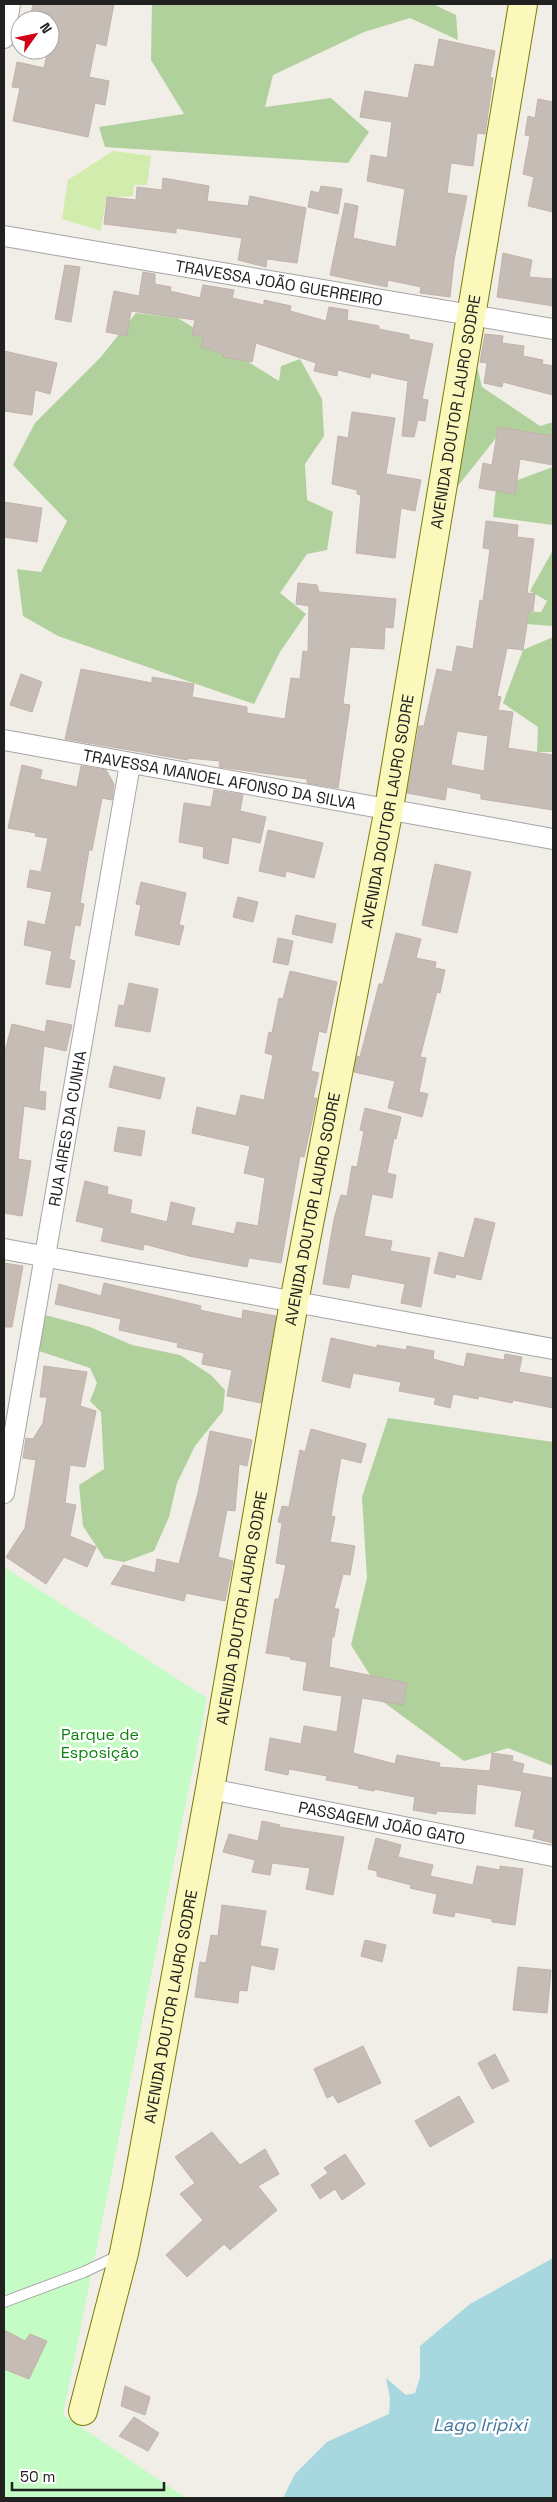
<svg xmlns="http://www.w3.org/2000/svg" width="557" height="2502" font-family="'Space Grotesk',sans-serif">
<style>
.grass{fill:#d2ecad}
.forest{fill:#b0d19b}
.park{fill:#c5fbc5}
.water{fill:#a7d8df}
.building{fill:#c6bcb6;stroke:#c3b2a9;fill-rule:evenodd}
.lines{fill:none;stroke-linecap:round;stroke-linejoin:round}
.lane-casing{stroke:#a5a5a5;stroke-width:12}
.street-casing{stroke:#a5a5a5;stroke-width:22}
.secondary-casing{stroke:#7b7d03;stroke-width:30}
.lane{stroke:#fff;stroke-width:10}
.street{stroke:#fff;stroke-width:20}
.secondary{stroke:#fbf8bb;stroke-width:28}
.labels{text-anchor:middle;stroke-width:5;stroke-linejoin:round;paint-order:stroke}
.street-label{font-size:16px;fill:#212121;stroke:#fff}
.park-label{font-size:16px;fill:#0b840a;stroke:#fff}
.water-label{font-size:18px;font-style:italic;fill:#41779c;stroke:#fff}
</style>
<rect width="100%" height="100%" fill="#f1ede7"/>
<path class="grass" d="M113,151l38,5 -4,29h-13l-1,11 -27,2 -5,33 -39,-12 6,-39z"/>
<path class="forest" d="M152,4h281l23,11 2,25 -48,-22 -46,14 -91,43 -8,32 66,-9 38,34 -21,31 -243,-16 -6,-20 85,-13 -33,-54z
M136,313l42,5 101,63 2,-15 19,-7 22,40 2,37 -19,28 2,36 26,12 -6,38 -20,4 -27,39 26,21 -26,38 -26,52 -196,-68 -35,-20 -6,-47 24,3 26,-51 -54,-56 22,-42 66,-66z
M475,358l7,29 58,39 13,-4v26l-57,-10 -42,53z
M553,467v58l-60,-8 3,-29z
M553,550v76l-26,-2 -19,-14 33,2 6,-11 -17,-10z
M553,637v115h-16l1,-25 -35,-24 20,-53z
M45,1315l45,12 42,18 48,10 31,20 14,15 -2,21 -28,35 -18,37 -8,34 -15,34 -30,11 -20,-4 -21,-32 -4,-41 25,-16 -3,-57 -11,-11 7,-18 -7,-15 -51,-17z
M388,1418l165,24v324l-45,-18 -44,13 -82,-60 -12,-26 -19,-30 16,-67 -5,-81z"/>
<path class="park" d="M4,1567l203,131 -144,717 123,83h-182z"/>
<path class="water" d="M553,2258v240h-270l12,-24 32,-32 62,-28 1,-16 -4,-20 20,17 9,-2 5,-16v-31l50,-42z"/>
<path class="building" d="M33,4h81l-8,42 -10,-3 -7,34 20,4 -4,24 -10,-2 -7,34 -75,-16 7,-33 -8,-1 5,-25 27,6 4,-18h2v-30h-20z
M439,39l56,12 -5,26 3,1 -8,56 -8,-1 -4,33 -22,-3 -4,30 20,3 -13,64 -4,37 -30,-4 1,-6 -33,-7 -1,7 -57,-12 15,-72 13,3 -5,32 43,9 9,-58 -38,-8 4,-26 16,3 5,-36 -32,-5 5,-26 43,7 7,-34 19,3z
M538,99l15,3v110l-25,-6 6,-29 -11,-3 7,-38 -5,-1 3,-19 7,2z
M163,178l46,8 -2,15 41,5 2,-10 56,12 -9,55 -30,-4 -1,8 -28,-7 4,-22 -66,-10v5l-72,-9 3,-27 29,3 1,-13 25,3z
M321,186l21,3 -4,25 -30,-7 3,-16 8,2z
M503,253l29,7 -3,17 24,2v27l-56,-9z
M65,265l15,2 -9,55 -16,-3z
M143,272l12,2v10l16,3 -1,4 30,7 3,-13 31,5 -2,8 32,7v-5l27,6 -1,5 36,10 3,-14 19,3 -1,10 32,6v3l30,6v4l24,5 -11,55 6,1 -3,21 -7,-1 -4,17 -12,-1 6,-55 -37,-8 -1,5 -32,-8 -1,6 -23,-5 2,-8 -60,-20 -4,19 -29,-5 1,-3 -23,-7 2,-10 -11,-2 3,-15 -64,-9 -4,25 -21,-4 8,-41 25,5z
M485,334l18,2 -1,7 22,3 -1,10 20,4 -1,4 11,2v29l-50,-13 -1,5 -18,-4 3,-20 -7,-1z
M4,351l53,12 -7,31 -15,-4 -3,25 -28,-4z
M352,412l43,6 -9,56 35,6 -6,31 -14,-3 -6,50 -39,-5 5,-58 -4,-1v-4l-25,-6 6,-48 10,2z
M498,427l55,9v29l-33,-6 -5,35 -36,-6 4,-25 9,2z
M4,502l38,6 -5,34 -33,-5z
M486,521l32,4 -1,12 17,2 -7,54 8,1 -2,17h-4l-6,39 -16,-2 -10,48 4,1 -3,13 15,2 -5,36 45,7v55l-72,-11v-5l-34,-7 -2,13 -38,-7 12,-67h5l13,-57 15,3 5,-26 16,3 7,-49 3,1 7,-52 -7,-1zM457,731l31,5 -4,35 -33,-6z
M298,583l19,2 2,7 77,7 -3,29 -8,-1 -1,22 -34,-2 -7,57 7,1 -12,83 -31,-5v-4l-88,-12 1,-6 -32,-3v2l-123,-21 16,-70 71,14v-6l42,7 -2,13 55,10v6l38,6 6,-41 9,1 3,-28 5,1 1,-46 -13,-2z
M21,674l21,8 -10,30 -22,-7z
M22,765l20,5 -2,9 37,8 4,-21 25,4 8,14 -2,16 -10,-2 -10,52h-3l-9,53 4,1 -4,22 -5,-1 -6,34 6,2 -5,27 -24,-4 6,-33 -28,-6 4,-24 17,4 7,-33 -25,-5 3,-17 11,2 7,-34 -13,-2 1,-3 -28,-5z
M214,790l29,5 -3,16 26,6 -6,26 -28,-6 -4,27 -25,-6 1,-11 -25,-5 5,-39 27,4z
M268,830l55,13 -9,35 -28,-7 -1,6 -26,-6z
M435,864l36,8 -14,61 -35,-8z
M141,882l45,11 -7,32 5,1 -5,19 -44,-10 6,-30 -5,-1z
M238,897l20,5 -5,20 -20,-5z
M296,915l40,9 -4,19 -40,-9z
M396,933l25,6 -5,19 20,4 -1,6 10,2 -5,23 -3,-1 -17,65 6,1 -7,34 9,2 -6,23 -34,-9 7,-27 -41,-9 3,-16 3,1 19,-73h4z
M278,938l15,3 -5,24 -15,-3z
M290,971l47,11 -11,51 -7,-2 -8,40 8,2 -6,25h4l-13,59 -4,-1 -19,107 -32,-5 -2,9 -58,-11 -45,-12 -1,6 -42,-9 3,-13 -28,-7 9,-40 23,6 -1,7 25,6 -2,13 37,9 4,-20 24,6 -4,17 43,9 3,-12 21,4 7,-48 -21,-5 6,-27 -58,-13 5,-26 39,9 5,-21 23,5 9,-45 -8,-2 4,-21 3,1 7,-35 4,1z
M129,983l29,6 -8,43 -35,-6 4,-21 5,1z
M47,1020l25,5 -6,26 -22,-5 -5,45 7,1 -1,18 -21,-4 -6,53 13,2 -9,55 -18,-3v-158l8,-31 33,8z
M114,1066l51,12 -5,21 -51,-12z
M365,1108l36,9 -5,22 -2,-1 -7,35 9,2 -4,23 -20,-4 -8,42 28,5 -2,10 40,7 -9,49 -20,-4 4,-19 -53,-10 -3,14 -26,-4 11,-65 7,-24 6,1 5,-30 5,1 7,-36 -4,-1z
M118,1127l27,4 -4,25 -27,-5z
M475,1218l20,5 -14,57 -25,-6 -1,4 -21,-5 5,-21 25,6z
M4,1263l19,3 -11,61h-8z
M104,1283l97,23 -1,4 42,9 1,-9 33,6 -15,87 -34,-7 5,-26 -30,-6 2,-11 -27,-6 1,-4 -59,-13 2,-11 -66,-15 4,-20 42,12z
M331,1338l46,10v-3l29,5 1,-4 27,5 -1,8 31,8 3,-14 37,7 1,-6 17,3 -3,15 34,6v30l-40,-8 -1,3 -33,-7 -1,3 -25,-5 -3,14 -16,-4 2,-6 -37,-7 2,-9 -48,-9 -3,15 -28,-7z
M44,1366l43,6 -7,34 16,5 -11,56 -15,-2 -5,38 11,2 -6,31 26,11 -9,20 -23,-10 -18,27 -40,-27 19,-29 11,-68 -13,-2 3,-20 7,1 10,-16 4,-26h-7z
M311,1429l55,15 -5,19 -20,-5 -10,58 4,1 -5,25 25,4 -5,29 -7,-1 -9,35h5l-5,28h-2l-3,30 78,16 -4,22 -41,-7 -9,55 42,11 2,-9 43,8 -1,4 51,4 2,-18 21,3 -1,5 12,3 -2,9 31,5v65l-20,-5 2,-8 -20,-4 7,-35 -45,-7 -2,30 -38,-3 -1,3 -23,-4 2,-13 -41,-8v2l-16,-3 1,-2 -33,-6 1,-4 -38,-7 -1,6 -23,-5 5,-32 31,6 3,-18 33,6 5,-36 -39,-6 4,-28 -17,-3 1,-2 -25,-4 9,-54h4l7,-34 -10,-2 6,-40 -4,-1 4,-16 7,1 11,-57 5,2z
M210,1431l42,9 -5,26 -8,-2 -4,47 -8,-1 -9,47 15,4 -8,40 -39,-8 -2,8 -73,-17 12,-19 32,8 2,-14 22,5 19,-71z
M262,1821l18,4 -1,2 65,10 -11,58 -27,-6 4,-21 -38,-5 -2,12 -18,-3 3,-12 -32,-8 6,-18 29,7z
M376,1838l25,7 -3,12 35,8 -3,11 43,9 4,-19 23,4v-4l23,3 -8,56 -23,-3v-3l-37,-7 -1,5 -21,-4 4,-19 -27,-6 1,-3 -34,-9v-5l-9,-2z
M222,1905l44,6 -6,35 18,3 -4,21 -23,-5 -4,26 -8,-1 -1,13 -43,-6 5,-35 6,1 5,-28 7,1z
M365,1940l21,5 -4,17 -21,-6z
M518,1967l33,3 -4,43 -34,-3z
M363,2046l18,37 -43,20 -5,-8 -6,3 -13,-29z
M495,2054l14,27 -17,8 -14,-26z
M459,2096l15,26 -44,25 -15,-26z
M212,2132l28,33 25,-16 14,25 -21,12 19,24 -47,40 -6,-6 -37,33 -21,-22 37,-35 -23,-26 15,-11 -20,-26z
M345,2154l20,30 -23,16 -7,-11 -15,10 -9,-14 17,-12 -4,-5z
M4,2330l21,11 5,-7 17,7 -18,38 -25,-10z
M125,2386l25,11 -5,18 -24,-9z
M134,2417l25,16 -11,18 -29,-15z"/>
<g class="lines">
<g class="lane-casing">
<path id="lane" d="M4,2302l80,-30 34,-16"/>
</g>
<g class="street-casing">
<g id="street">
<path d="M4,38l6,-34"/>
<path id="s1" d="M4,236l549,93"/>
<path id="s2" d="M4,740l549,99"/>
<path d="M4,1249l549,100"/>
<path id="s3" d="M4,1493l126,-729"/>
<path id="s4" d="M210,1789l343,67"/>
</g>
</g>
<g class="secondary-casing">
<g id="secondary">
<path id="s5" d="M83,2411l41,-158 13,-65 73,-399 84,-487 95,-494 134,-804"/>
</g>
</g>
<use href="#lane" class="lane"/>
<use href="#street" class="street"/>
<use href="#secondary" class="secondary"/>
</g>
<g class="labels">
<g class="street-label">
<text dy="6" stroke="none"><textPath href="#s1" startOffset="279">TRAVESSA JOÃO GUERREIRO</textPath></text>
<text dy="6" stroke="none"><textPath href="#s5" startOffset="2034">AVENIDA DOUTOR LAURO SODRE</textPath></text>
<text dy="6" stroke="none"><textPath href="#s2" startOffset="219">TRAVESSA MANOEL AFONSO DA SILVA</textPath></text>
<text dy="6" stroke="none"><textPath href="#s5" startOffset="1629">AVENIDA DOUTOR LAURO SODRE</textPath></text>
<text dy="6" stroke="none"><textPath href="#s3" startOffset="370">RUA AIRES DA CUNHA</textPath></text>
<text dy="6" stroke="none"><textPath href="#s5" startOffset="1224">AVENIDA DOUTOR LAURO SODRE</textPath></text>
<text dy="6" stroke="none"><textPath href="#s5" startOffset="819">AVENIDA DOUTOR LAURO SODRE</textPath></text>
<text dy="6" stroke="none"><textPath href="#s4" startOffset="175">PASSAGEM JOÃO GATO</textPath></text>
<text dy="6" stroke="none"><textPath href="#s5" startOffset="414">AVENIDA DOUTOR LAURO SODRE</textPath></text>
</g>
<g class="park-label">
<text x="100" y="1740">Parque de<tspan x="100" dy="18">Esposição</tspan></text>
</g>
<g class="water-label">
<text x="480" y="2431">Lago Iripixi</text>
</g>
</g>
<rect width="557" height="2502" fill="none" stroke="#212121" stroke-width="10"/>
<g transform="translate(35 35) rotate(57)"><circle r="24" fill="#ffffff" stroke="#a6a6a6"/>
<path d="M0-4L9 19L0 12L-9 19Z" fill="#d10014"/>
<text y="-8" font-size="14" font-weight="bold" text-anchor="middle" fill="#212121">N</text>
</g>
<path d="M12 2482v8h152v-8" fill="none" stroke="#212121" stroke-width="2.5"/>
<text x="20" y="2482" font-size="15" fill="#212121" stroke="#ffffff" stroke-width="4" paint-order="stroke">50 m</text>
</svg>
